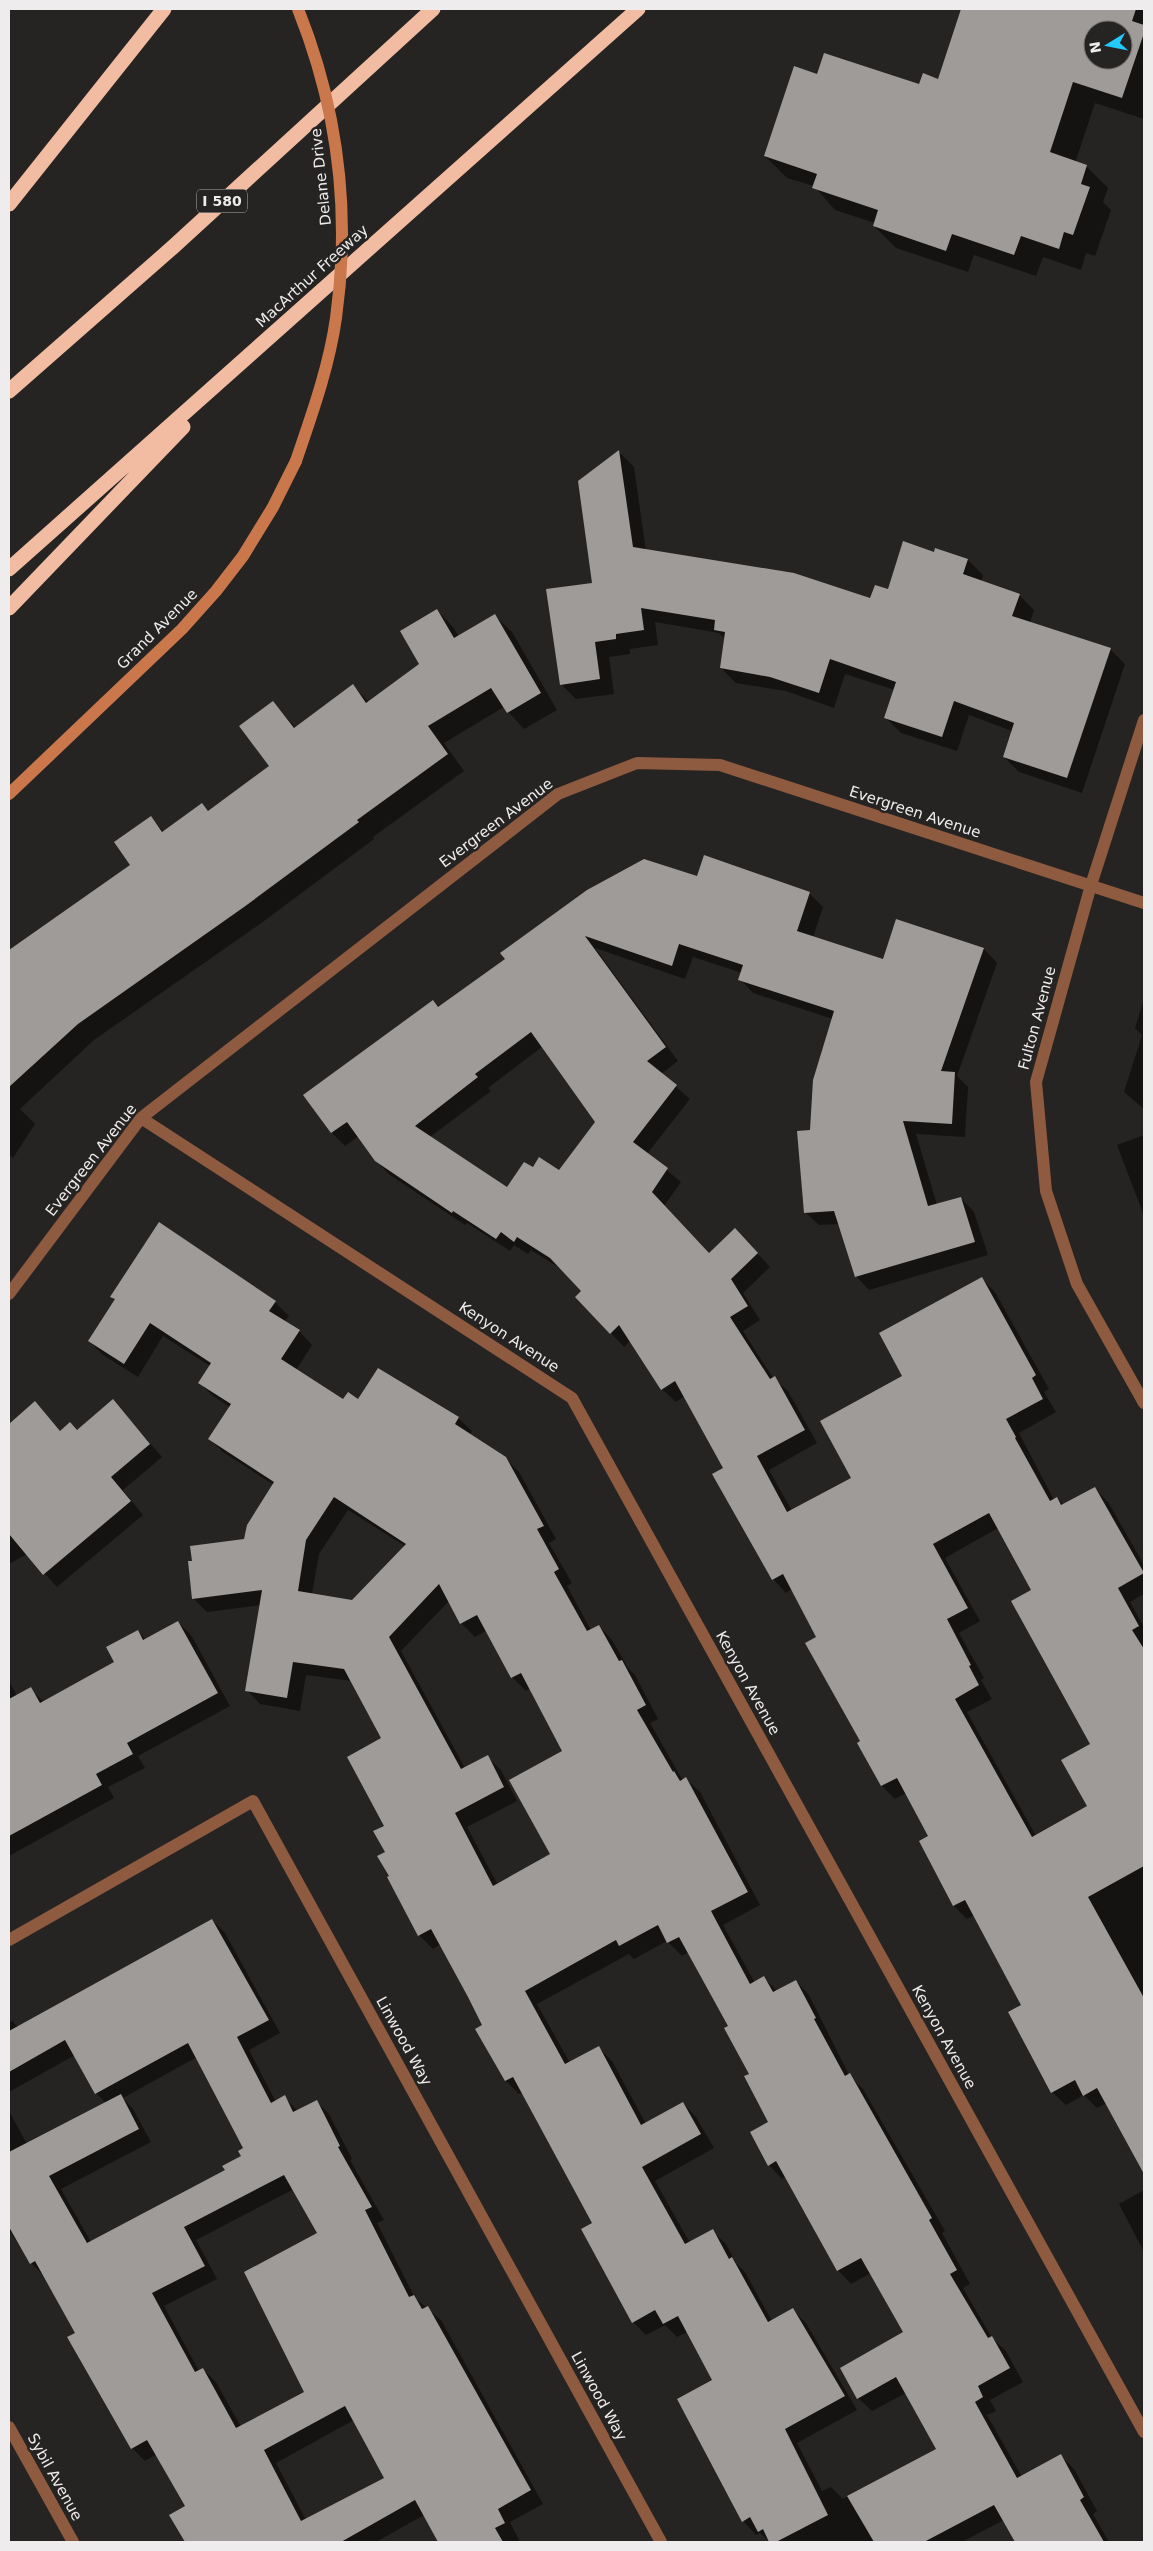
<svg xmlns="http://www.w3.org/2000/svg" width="1153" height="2551" font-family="'DejaVu Sans',sans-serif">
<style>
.shadow{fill:#0007;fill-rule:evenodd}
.building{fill:#9e9b99;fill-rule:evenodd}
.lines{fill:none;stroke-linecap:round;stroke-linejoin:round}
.street{stroke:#8e5a40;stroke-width:12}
.secondary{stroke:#cb774c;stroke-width:12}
.highway{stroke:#f1bca2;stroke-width:15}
.secondary-bridge{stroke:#cb774c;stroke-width:12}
.labels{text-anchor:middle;stroke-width:5;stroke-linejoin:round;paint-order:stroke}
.shield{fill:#262422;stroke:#b2b0af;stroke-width:1}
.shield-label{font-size:14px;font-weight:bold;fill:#eeecec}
.street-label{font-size:15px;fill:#eeecec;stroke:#262422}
</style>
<rect width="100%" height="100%" fill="#262422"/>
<path class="shadow" d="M963,9h181v110l-49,-16 -20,60 11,3 22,22 -5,14 8,8 -16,46 -9,-3 -5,17 -38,-13 -7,19 -62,-21 -6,17 -72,-24 -22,-22 1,-3 -40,-13 -21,-24 -27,-8 -22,-22 53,-81 101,11 20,-6zM1093,30h30v30h-30z
M619,452l15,15 12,84 225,49 17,-9 46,-38 34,7 15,15 -2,7 38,13 15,15 -4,13 80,26 15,15 -43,129 -63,-21 -15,-15 8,-26 -43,-16 -12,36 -56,-18 -15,-15 9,-28 -50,-16 -11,34 -48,-17 -50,-8 -15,-15 4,-29 -6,-6 -64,-11 3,23 -28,4v5l-21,3 5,37 -38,5 -15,-15 32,-100z
M437,610l16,17 6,10 36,-21 17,16 45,78 -33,19 -20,-22 -60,36 20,28 -91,66 1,2 -114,85 -166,116 -74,69 15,15 -22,34 -4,-3v-202l123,-88 19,-47 13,14 38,-28 8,8 61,-46 2,-63 23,25 57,-42 16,16 52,-38z
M705,857l105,37 13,13 -10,30 71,23 13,-40 87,29 13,14 -40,113 11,11 -3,50 -49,-3 21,71 24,-7 13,14 14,43 -119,35 -13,-14 -16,-52 -21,1 -14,-13 6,-81 22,-112 -80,-26 -13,-14 2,-6 -49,-16 -8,22 -90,-31 83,113 -17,13 29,25 -43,55 34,28 -17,24 45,48 39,-11 22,24 -27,26 17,27 -17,11 30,47 15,13 29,52 -48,27 23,41 61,-33 51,-101 78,-98 13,13 54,97 -5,3 12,20 -37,21 35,67 3,-2 7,7 31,-16 13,13 36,63v29l-14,8 14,25v545l-37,-69 -10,5 -13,-13 -18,10 -14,-13 -29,-87 -49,-90 -7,4 -13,-13 -24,-69 -24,-44 -11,6 -13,-13 -64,-149 -26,-48 -6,4 -13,-14 -49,-110 -39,-73 -9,6 -14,-13 -31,-49 -7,7 -48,-50 6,-6 -19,-21 -32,-20 -3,4 -14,-9 -4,6 -43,-28 -2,2 -75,-50 -14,-14 -17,-25 -14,10 -13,-13 -27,-38 127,-94 7,7 259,-130zM542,1047l55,75 -38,49 -26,-2 -25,20 -78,-52 61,-46 -3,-3zM998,1528l34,62 60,155 -4,62 -52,29 -69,-124 25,-13 -11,-19 3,-2 -25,-45 21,-12 -35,-63z
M1144,999v110l-20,-17 18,-57 -7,-7z
M1144,1135v81l-27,-71z
M159,1224l116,78 14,14 -5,6 15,9 13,14 -16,25 48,31h14l100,17 14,13 -2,4 35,23 14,14 37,67 -7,4 23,40 -5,3 24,44 8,-4 13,14 16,28 7,7 23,44 -8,4 33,58 3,-2 14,13 60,113 -37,20 32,58 9,-5 13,13 19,-10 13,14 40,80 14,14 82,142 -3,2 28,51 -7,4 29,50 14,13 17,31 -33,18 6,11 -9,4 35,62 39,-21 13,13 23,42 -4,3 16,28h-93l-12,-22 -42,22h-192l-10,-9 -4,2 -13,-14 -30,-141 -26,-48 -10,5 -12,-12 -19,10 -13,-13 -39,-99 -71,-131 -4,2 -13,-13 -22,-55 -43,-82 -8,5 -14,-14 -30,-57 2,-1 -5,-24 -3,-114 -31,-58 -46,-6 -6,36 -40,-7 -13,-14 14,-85 -54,7 -14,-14 52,-58 29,-55 -51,-33 -13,-13 20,-32 -17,-11 -13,-13 10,-17 -47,-30 -25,41 -35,-22 -14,-14 27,-41 -4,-4zM348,1510l57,36 -52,55 -41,-7 7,-40zM449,1601l12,22 14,14 12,-7 25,47 14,14 4,-3 34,63 -12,104 -54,30 -31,-58 50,-26 -16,-31 -14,-13 -22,11 -64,-117zM667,1941l15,15 7,-4 41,74 40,96 -1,43 13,14 4,-2 52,93 13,14 20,-11 33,60 -46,65 14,13 34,-18 31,56 -94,50 -12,-12 -9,4 -25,-48 60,-33 -51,-87 -14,-14 -20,12 -27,-49 -9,-9 -10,-19 -14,-13 -22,12 -35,-62 59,-33 -18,-31 -13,-14 -37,21 -34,-63 -14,-14 -28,16 -33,-59 92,-50 5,5z
M113,1401l49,56 -39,33 20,25 -86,72 -30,-33 -18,10v-124l6,-4 -6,-10 26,-23 26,29 16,-1z
M178,1622l13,13 39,71 -92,50 7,12 -37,19 6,11 -105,58v-175l8,15 13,-7 14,13 72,-39 22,-32 8,9z
M212,1920l13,13 55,100 -31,17 27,52 8,-5 14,14 18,-10 13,13 23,45 -2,1 34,60 -7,3 38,75 26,22 102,184 -33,18 10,20h-81l-15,-27 -48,27h-190l-15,-27 16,-8 -30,-53 -12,7 -13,-13 -55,-115 -33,-57 -13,-13 -22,-33v-119l18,33 79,-41 -10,-10 -21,-38 -66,37v-70l3,-1 6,6zM197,2057l48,92 -3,8 -16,13 -135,72 -30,-53 90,-47 -18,-33 -10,-11zM294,2189l24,44 -34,119 22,40 -65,35 -25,-45 -13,-13 -4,2 -35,-65 53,-27 -21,-39zM354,2420l32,58 -80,42 -30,-57z
M1144,2190v62l-25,-48z"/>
<path class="building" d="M961,9h175l-4,12 12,4v8l-22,65 -49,-16 -23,70 37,13 -6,19 9,3 -17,48 -9,-3 -5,17 -38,-13 -7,19 -62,-21 -6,17 -73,-25 5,-16 -66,-22 5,-14 -53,-18 30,-90 23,8 7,-21 95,31 4,-11 15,6zM1093,30h30v30h-30z
M619,450l14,97 161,26 76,25 5,-13 13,4 15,-48 31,11 1,-4 33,11 -5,15 57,20 -8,22 99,32 -44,130 -64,-21 11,-34 -60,-22 -12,36 -58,-19 12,-36 -66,-23 -11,34 -49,-16 -50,-9 5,-36 -11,-2 1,-10 -74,-12 3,22 -28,4v5l-21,3 5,37 -40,6 -14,-96 46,-6 -14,-102z
M437,609l17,29 41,-24 46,79 -34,20 -16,-25 -63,38 20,28 -91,66 2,2 -115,85 -166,117 -69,63v-137l121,-85 -16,-23 37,-26 11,16 40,-29 6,8 61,-45 -30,-40 34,-25 21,27 59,-44 13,19 53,-39 -19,-33z
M704,855l106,37 -13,39 86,28 13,-40 88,29 -43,123 14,1 -3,52 -49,-3 25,85 33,-9 14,45 -120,35 -21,-66 -30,2 -7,-82 13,-1 3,-50 21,-69 -96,-31 5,-15 -64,-21 -7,22 -87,-30 81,111 -19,14 30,24 -44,57 35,26 -16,24 57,61 26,-25 23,25 -27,26 17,27 -18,11 40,62 5,-3 30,54 -48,26 30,56 64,-34 -31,-57 82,-45 -23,-43 103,-56 54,98 -4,3 11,21 -37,20 10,18 -1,1 35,63 7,-4 4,8 34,-18 49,86 -26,15 21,38 -7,4 12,19v217l-56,31 56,101v176l-47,-86 -14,8 -8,-16 -24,13 -43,-81 13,-7 -56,-105 -12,6 -34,-65 9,-5 -31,-58 -16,8 -24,-43 3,-2 -55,-98 11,-6 -33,-63 -11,6 -60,-106 11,-6 -48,-87 -14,9 -42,-65 -9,9 -35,-37 6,-6 -31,-33 -33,-21 -3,5 -13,-10 -5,7 -43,-28 -1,2 -77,-52 -28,-39 -16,11 -28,-38 130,-95 5,7 67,-48 -5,-6 87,-63 57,-31 53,17zM531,1032l64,90 -36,48 -20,-13 -6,10 -9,-5 -17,25 -92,-61 63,-49 -3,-3zM989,1513l42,77 -20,11 79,143 -29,16 26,46 -55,31 -77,-138 24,-14 -10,-19 2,-1 -24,-46 21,-11 -35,-64z
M159,1222l117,79 -7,10 31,19 -19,29 62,40 5,-7 10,7 20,-31 81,49 -4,7 51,33 38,69 -7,3 22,40 -5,3 33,59 12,-6 20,36 3,-1 24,45 -9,5 36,62 1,-1 6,10 6,-4 62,115 -37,19 39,73 14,-8 9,16 23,-12 20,38 -2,1 31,57 5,-3 82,145 -3,2 28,50 -7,4 38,64 4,-2 18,32 -32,18 5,11 -8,5 42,76 44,-24 23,43 -4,3 24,42h-89l-21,-37 -70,37h-50l-27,-46 89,-47 -40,-72 -39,22 -17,-31 63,-36 -42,-74 -24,13 -61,-110 -8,5 -18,-34 18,-10 -24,-46 5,-2 -25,-46 4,-2 -49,-89 -12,6 -9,-18 -39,21 -3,-6 -91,51 40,73 34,-18 42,79 42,-23 18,32 -59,33 43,77 28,-15 16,30 3,-2 36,65 25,-14 52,88 -60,33 43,86 -52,27h-7l-6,-13 -5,3 -8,-15 -8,5 -65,-123 35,-19 -34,-64 -15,8 -8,-14 -23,13 -51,-94 11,-6 -79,-146 -8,4 -30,-52 7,-4 -14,-28 -37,-68 -13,7 -31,-59 2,-1 -12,-20 8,-4 -12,-21 11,-5 -37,-69 34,-19 -37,-69 -51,-7 -6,36 -42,-7 17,-101 -70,9 -4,-38h4l-2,-15 54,-7 3,-14 27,-43 -66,-43 23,-35 -33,-21 13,-20 -61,-40 -26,41 -36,-23 27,-42 -5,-2zM334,1497l72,47 -54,56 -54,-9 8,-51zM439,1584l21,40 17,-9 34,63 10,-5 41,78 -53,29 41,74 -57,32 -38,-73 49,-26 -16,-32 -27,14 -72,-132z
M113,1399l37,45 -39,33 20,24 -88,74 -34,-41v-110l26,-23 25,30 10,-9 7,8z
M178,1621l40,72 -91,50 6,11 -37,20 6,11 -93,51v-137l22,-12 9,16 74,-41 -8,-15 32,-17 5,10z
M212,1919l57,101 -32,17 34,66 14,-8 8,17 24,-12 23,46 -2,1 34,60 -7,3 44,87 5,-2 8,14 6,-3 103,184 -33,19 7,14 -10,5 8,14h-65l-23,-42 -74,42h-156l-16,-27 16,-9 -38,-66 -16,9 -64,-112 8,-4 -40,-72 -5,3 -21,-37v-75l112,-58 18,35 -90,47 38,67 138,-73 -3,-4 19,-10 -3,-5 5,-3 -55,-105 -93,51 -30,-54 -56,32v-41zM284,2175l33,58 -73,39 60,120 -68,36 -33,-60 -8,4 -43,-79 53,-27 -21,-39zM345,2406l39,72 -83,43 -37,-71z"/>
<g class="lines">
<path class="street" d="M1144,720l-53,165 -55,197 10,109 31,93 67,119
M141,1118l431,280 572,1034
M9,1294l132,-176 417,-324 79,-31 83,2 424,138
M9,1940l244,-139 408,741
M9,2427l64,115"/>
<path class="secondary" d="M9,794l173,-165 34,-38 27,-35 30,-49 23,-46"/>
<path class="highway" d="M9,204l155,-195
M9,391l164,-144 260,-238
M9,569l629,-560
M9,608l174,-181"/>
<path class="secondary-bridge" d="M296,461c16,-47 33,-94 40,-143 15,-107 2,-209 -38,-309"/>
</g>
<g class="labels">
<rect class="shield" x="197" y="189.5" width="50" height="23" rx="4"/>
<g class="shield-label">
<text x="222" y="206">I 580</text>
</g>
<g class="street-label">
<text transform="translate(321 177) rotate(-96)" y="5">Delane Drive</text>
<text transform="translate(312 276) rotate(-42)" y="5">MacArthur Freeway</text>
<text transform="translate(157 629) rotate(-45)" y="5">Grand Avenue</text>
<text transform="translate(915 812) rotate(18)" y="5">Evergreen Avenue</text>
<text transform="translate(496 823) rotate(-37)" y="5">Evergreen Avenue</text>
<text transform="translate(1037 1018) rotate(-75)" y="5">Fulton Avenue</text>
<text transform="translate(91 1160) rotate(-52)" y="5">Evergreen Avenue</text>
<text transform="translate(509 1337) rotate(33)" y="5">Kenyon Avenue</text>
<text transform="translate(748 1683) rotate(61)" y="5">Kenyon Avenue</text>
<text transform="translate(944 2037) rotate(61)" y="5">Kenyon Avenue</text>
<text transform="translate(404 2041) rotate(61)" y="5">Linwood Way</text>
<text transform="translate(599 2396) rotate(61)" y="5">Linwood Way</text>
<text transform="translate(55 2477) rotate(61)" y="5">Sybil Avenue</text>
</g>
</g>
<rect width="1153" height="2551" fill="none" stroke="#eeecec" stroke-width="20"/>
<g transform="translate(1108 45) rotate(260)"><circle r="24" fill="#262422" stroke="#767473"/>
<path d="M0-4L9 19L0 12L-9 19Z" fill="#24c9fe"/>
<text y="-8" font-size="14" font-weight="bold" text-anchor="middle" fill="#eeecec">N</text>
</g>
</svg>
